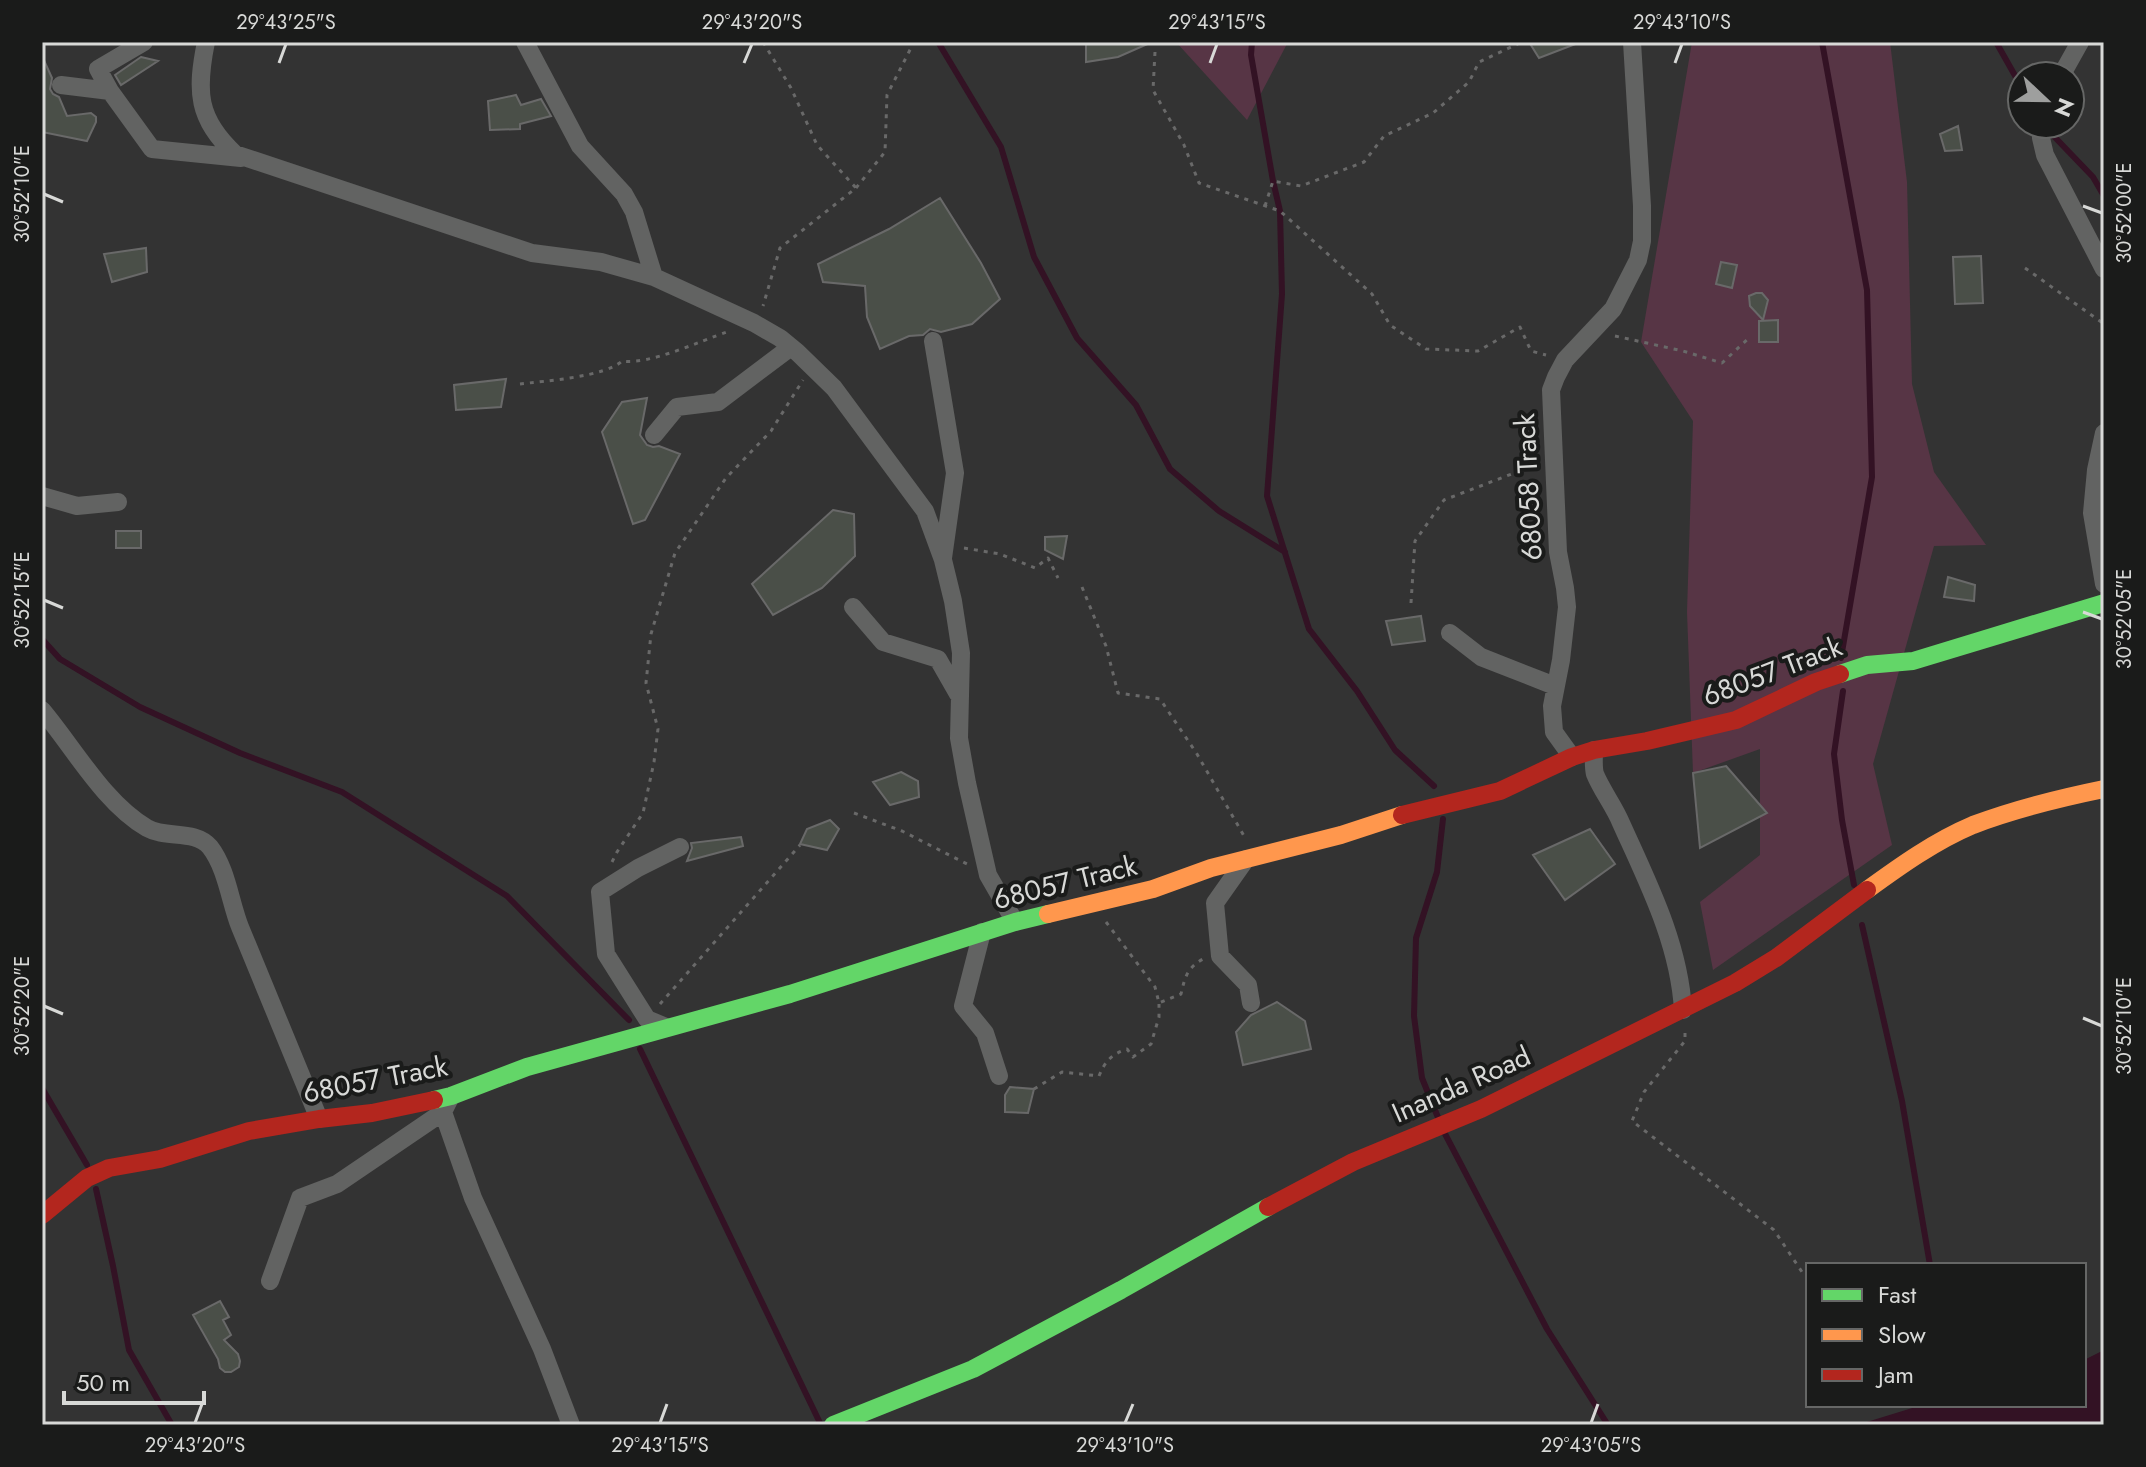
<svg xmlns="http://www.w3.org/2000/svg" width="2146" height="1467" font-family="Jost,sans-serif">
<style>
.green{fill:#573545}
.water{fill:#331224}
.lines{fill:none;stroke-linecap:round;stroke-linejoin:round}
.stream{stroke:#331224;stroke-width:6}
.building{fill:#4a4f48;stroke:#696969;stroke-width:2}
.path{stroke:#696969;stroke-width:3;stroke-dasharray:4 6;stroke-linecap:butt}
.street{stroke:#626362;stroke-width:18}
.fast{stroke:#63d668;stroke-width:18}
.slow{stroke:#ff974d;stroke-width:18}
.jam{stroke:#b3261e;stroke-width:18}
.ticks{fill:none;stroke:#d8d9d7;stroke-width:3}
.labels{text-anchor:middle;stroke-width:8;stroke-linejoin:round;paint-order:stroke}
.street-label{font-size:28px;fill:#d8d9d7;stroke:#1a1b1a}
.neatline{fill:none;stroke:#d8d9d7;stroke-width:3}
.ticks-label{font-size:20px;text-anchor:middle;fill:#d8d9d7}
</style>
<rect width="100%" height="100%" fill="#333"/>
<path class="green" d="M1176,42h112l-41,78z
M1692,42h198l17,140 5,202 22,88 52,73 -52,1 -61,218 19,81 -179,125 -13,-68 60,-47v-106l-67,24 -6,-161 6,-191 -52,-79z"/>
<path class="water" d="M2104,1350v75h-247l65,-20h162v-45z"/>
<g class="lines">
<path class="stream" d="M938,42l63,105 33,110 43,81 59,67 34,64 49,42 66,41
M1252,42l-1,13 22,126 7,30 2,83 -15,202 42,133 48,62 38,59 39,36
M1822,42l45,248 5,187 -31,181
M1996,42l26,46
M2045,127l48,50 11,19
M42,639l18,20 80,48 100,46 102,39 165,104 122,124
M1843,691l-9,63 8,66 12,65
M1862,925l40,176 28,164
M640,1049l181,376
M42,1088l45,77
M1439,1120l-17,-42 -8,-62 2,-78 21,-66 6,-53
M1443,1130l104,199 61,96
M96,1189l17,77 16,84 43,75"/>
</g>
<path class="building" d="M1086,42h66l-34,15 -32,5z
M1529,42h49v1l-39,15z
M42,56l10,22 -2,11 3,5 6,3 8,19 24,-3 5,4v5l-9,19 -45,-9z
M141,57l17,4 -37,24 -6,-10z
M516,95l5,10 20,-6 10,17 -31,8v5l-30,1 -2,-29z
M1958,126l4,24 -17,1 -5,-17z
M940,198l41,65 19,36 -28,25 -31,8 -11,-3 -7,6 -14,1 -29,13 -13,-32 -2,-31 -42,-4 -5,-18 71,-35z
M146,248l1,24 -35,10 -8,-28z
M1981,256l2,47 -28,1 -2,-47z
M1721,262l16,3 -5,23 -16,-4z
M1756,293h6l6,7 -5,20 -13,-14 -1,-10z
M1778,320v22h-19v-21z
M506,379l-5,28 -45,3 -2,-25z
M647,398l-7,37 7,10 6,2 6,-1 21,8 -35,66 -12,4 -31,-92 20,-30z
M833,510l21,4 1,42 -33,32 -49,27 -21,-31z
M116,531h25v17h-25z
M1067,536l-4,23 -18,-9v-13z
M1948,577l27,8 -1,16 -30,-4z
M1421,616l4,25 -33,4 -6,-24z
M1726,766l41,47 -67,35 -7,-75z
M901,772l17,9 1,16 -29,8 -17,-23z
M830,820l9,9 -12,21 -27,-6 7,-15z
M1590,829l25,35 -50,36 -32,-45z
M741,837l2,9 -56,15 5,-13 -1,-5z
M1277,1002l28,19 6,28 -68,16 -7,-33 15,-17z
M1010,1087l24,2 -6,24 -23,-1v-17z
M220,1301l9,16 -6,3 8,15 -7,5 14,14 2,7 -1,6 -8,5h-6l-5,-4 -2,-9 -25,-44z"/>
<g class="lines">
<path class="path" d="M763,42l28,46 26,57 39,43 -76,60 -17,58
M1155,52l-2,38 31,55 15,38 81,28 92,83 18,31 36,24 52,2 42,-24 11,24 15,4
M856,188l29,-36 2,-57 27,-53
M1265,206l8,-25 28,5 63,-24 20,-26 49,-23 36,-31 10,-20 43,-20
M2025,268l79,56
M1615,336l68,15 39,12 28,-26
M520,384c24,-3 85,-7 102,-23 28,4 78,-20 105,-29
M964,548l36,6 35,14 13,-10 10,20
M1082,587l24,59 12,47 42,6 37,55 47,82
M1411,603l4,-62 29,-41 91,-35
M854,813l48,18 65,33
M612,862l5,-10 26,-39 11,-51 4,-33 -12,-46 5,-49 24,-81 51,-75 45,-47 32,-51
M1106,922l49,65 4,16 22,-9c4,-17 6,-26 22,-35
M660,1004l140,-159
M1685,1033v8l-41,51 -12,29 142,109 28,42
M1034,1089l28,-17 37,4c6,-15 13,-22 28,-27l6,8 18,-13 8,-27v-13"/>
<path class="street" d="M206,42c-10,49 -9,77 29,112l297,99 69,9 53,15 100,46 26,15 17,14 37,36 91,123 18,49 10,41 8,52 -2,85 8,45 21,92 27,47
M525,42l55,104 44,48 10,18 20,65
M2061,76l19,-34
M61,85l49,6 42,58 89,9
M110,91l-12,-22 46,-27
M2042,124l-1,14 4,17 59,114
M933,341l22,132 -12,85
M2104,433l-8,37 -4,43 12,71
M654,435l23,-28 41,-5 73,-55
M42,496l35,10 41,-4
M853,607l30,35 55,17 20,35
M1450,633l31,24 74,29
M42,710c32,38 62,93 105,118 19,11 48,1 63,19 17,22 20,55 30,80 26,64 53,128 79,192
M1594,750c0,7 -1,17 1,24 7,17 19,32 26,49 27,60 58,120 62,187
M1572,757l-18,-25 -2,-26 9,-46 6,-53 -2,-19 -7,-36 -7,-162 5,-13 9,-17 48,-51 25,-49 4,-19v-35l-10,-164
M1246,859l-31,44 5,53 28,29 3,18
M982,932l-19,74 22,27 14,43
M666,1027l-19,-8 -41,-65 -6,-62 38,-24 42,-21
M451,1096l-8,16 30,86 69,151 29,76
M270,1281l30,-83 37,-14 106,-72"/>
<path class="fast" d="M1840,674l27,-9 46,-4 191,-58
M434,1100l17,-4 76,-29 263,-73 225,-72 33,-8
M833,1425l140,-56 148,-79 147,-83"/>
<path class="slow" d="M1867,890c33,-24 68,-49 106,-65 42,-16 87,-27 131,-36
M1048,914l105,-25 58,-21 130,-33 61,-20"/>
<path class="jam" d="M1402,815l98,-24 72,-34 22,-7 53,-9 89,-21 80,-38 24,-8
M1268,1207l85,-45 128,-53 254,-126 41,-25 91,-68
M42,1215l45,-37 22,-10 51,-9 89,-28 70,-12 53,-6 62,-13"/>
</g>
<path class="ticks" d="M279,63l7,-19M744,63l8,-19M1210,63l7,-19M1675,63l7,-19M44,194l19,8M2083,206l19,7M44,600l19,8M2083,612l19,7M44,1006l19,8M2083,1018l19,8M195,1423l7,-19M660,1423l7,-19M1125,1423l8,-19M1591,1423l7,-19"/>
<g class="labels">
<g class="street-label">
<text transform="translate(1528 487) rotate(-93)" y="10">68058 Track</text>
<text transform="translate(1772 671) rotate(-21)" y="10">68057 Track</text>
<text transform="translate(1065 882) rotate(-14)" y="10">68057 Track</text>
<text transform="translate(375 1079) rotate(-11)" y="10">68057 Track</text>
<text transform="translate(1461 1084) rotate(-24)" y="10">Inanda Road</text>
</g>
</g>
<rect width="2146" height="1467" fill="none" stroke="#1a1b1a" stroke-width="88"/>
<rect x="1806" y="1263" width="280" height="144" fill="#1a1b1a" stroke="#666766" stroke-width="2"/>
<rect x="1822" y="1289" width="40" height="12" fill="#63d668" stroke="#666766" stroke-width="2"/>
<text x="1878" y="1303" font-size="24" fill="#d8d9d7">Fast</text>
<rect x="1822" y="1329" width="40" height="12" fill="#ff974d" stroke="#666766" stroke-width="2"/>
<text x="1878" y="1343" font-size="24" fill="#d8d9d7">Slow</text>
<rect x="1822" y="1369" width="40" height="12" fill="#b3261e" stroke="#666766" stroke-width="2"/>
<text x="1878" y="1383" font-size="24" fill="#d8d9d7">Jam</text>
<g transform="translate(2046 100) rotate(112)"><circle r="38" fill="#1a1b1a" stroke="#666766" stroke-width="2"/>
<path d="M0-6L14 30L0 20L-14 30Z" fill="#9e9f9e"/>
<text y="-12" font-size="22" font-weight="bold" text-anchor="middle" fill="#d8d9d7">N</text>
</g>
<path d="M64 1391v12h140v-12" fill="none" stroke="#d8d9d7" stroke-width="4"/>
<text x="76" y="1391" font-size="24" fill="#d8d9d7" stroke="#1a1b1a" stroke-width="6" paint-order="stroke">50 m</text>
<rect x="44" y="44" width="2058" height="1379" class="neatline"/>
<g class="ticks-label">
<text x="286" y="29">29°43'25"S</text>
<text x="752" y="29">29°43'20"S</text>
<text x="1217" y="29">29°43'15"S</text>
<text x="1682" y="29">29°43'10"S</text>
<text transform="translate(22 194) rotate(-90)" y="7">30°52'10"E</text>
<text transform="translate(2124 213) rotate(-90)" y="7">30°52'00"E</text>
<text transform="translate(22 600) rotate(-90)" y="7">30°52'15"E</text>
<text transform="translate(2124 619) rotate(-90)" y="7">30°52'05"E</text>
<text transform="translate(22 1006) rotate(-90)" y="7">30°52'20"E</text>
<text transform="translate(2124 1026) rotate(-90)" y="7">30°52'10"E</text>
<text x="195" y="1452">29°43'20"S</text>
<text x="660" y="1452">29°43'15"S</text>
<text x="1125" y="1452">29°43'10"S</text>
<text x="1591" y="1452">29°43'05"S</text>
</g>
</svg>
